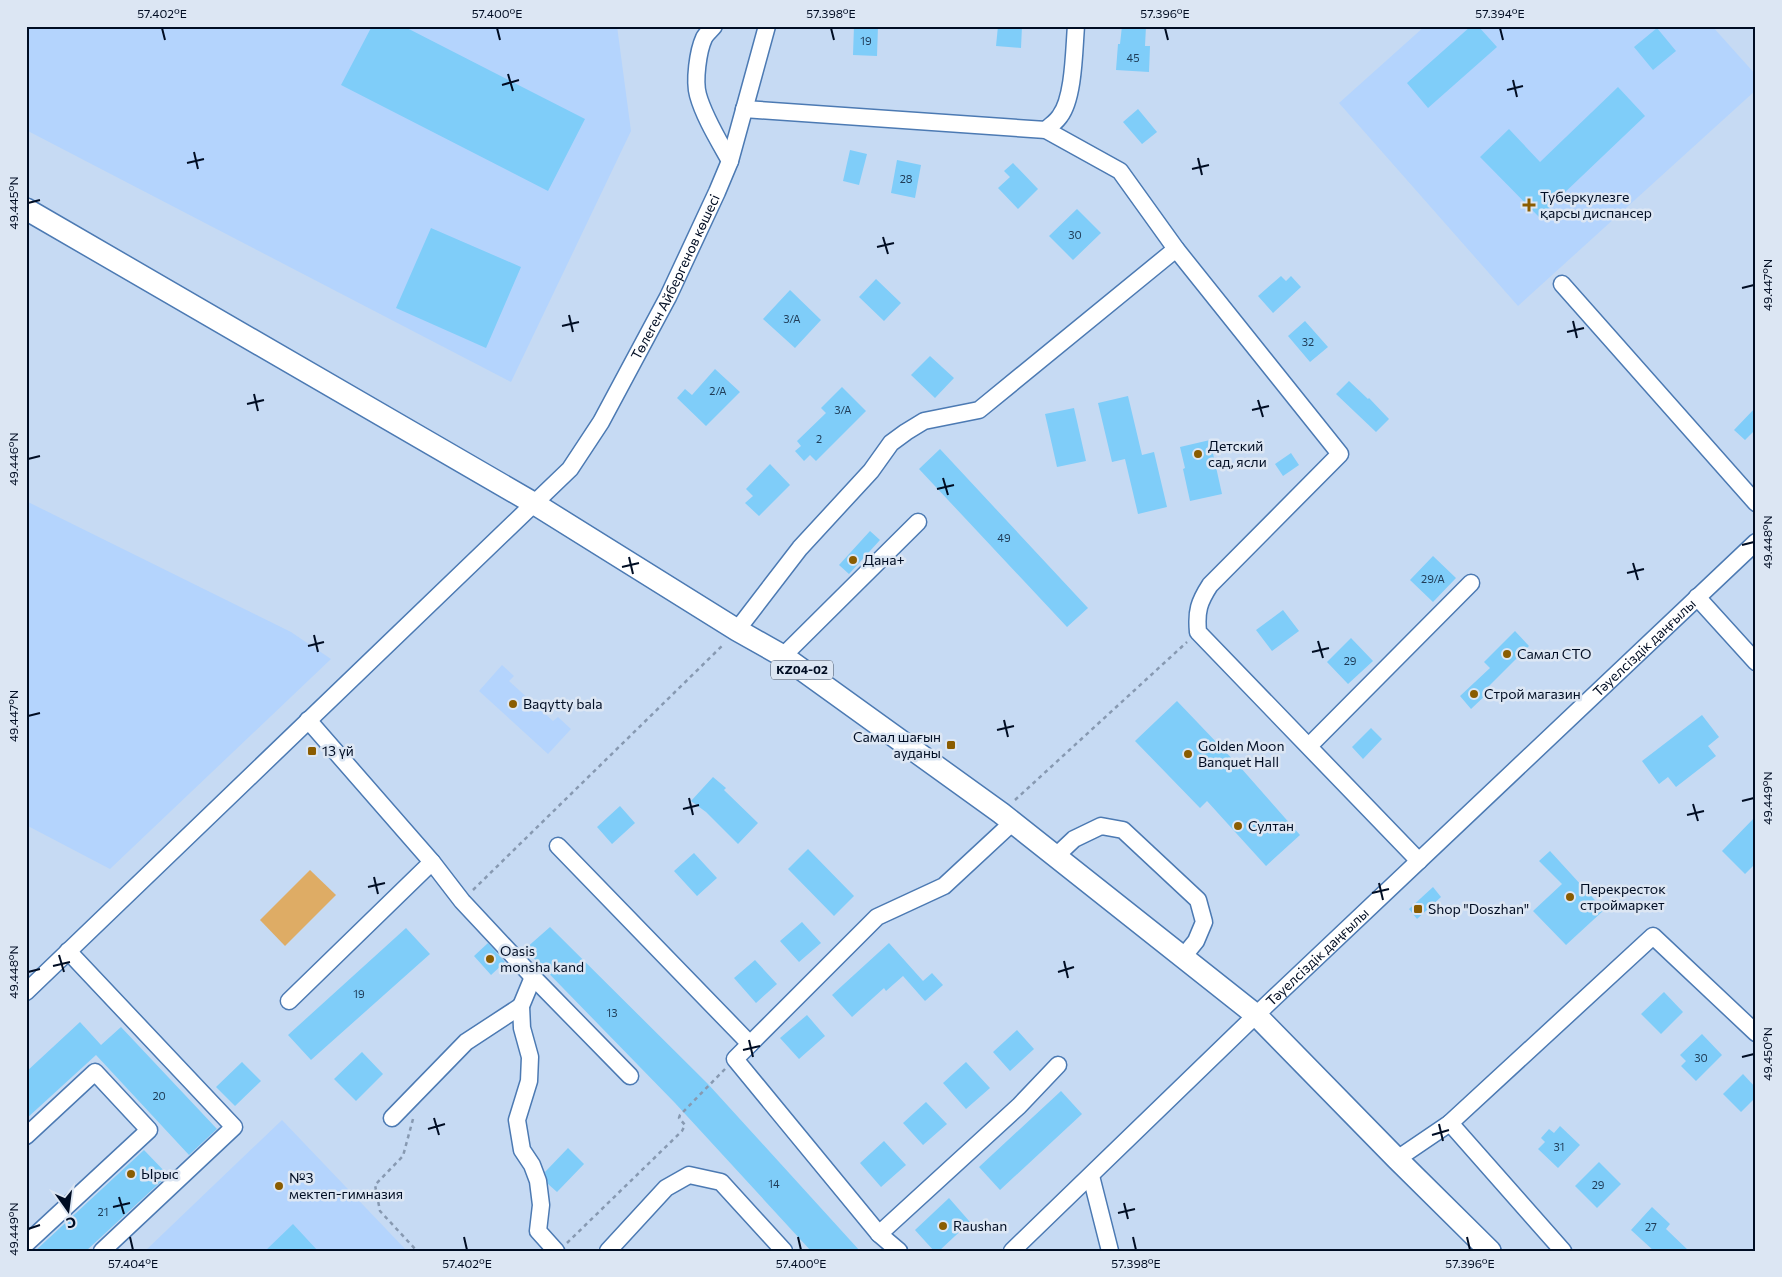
<svg xmlns="http://www.w3.org/2000/svg" width="1782" height="1277" font-family="Commissioner,sans-serif">
<style>
.built{fill:#b4d4fd}
.green{fill:#deac65}
.building{fill:#7fcdf9}
.lines{fill:none;stroke-linecap:round;stroke-linejoin:round}
.minor-casing{stroke:#4c7ab3;stroke-width:19}
.major-casing{stroke:#4c7ab3;stroke-width:24}
.path{stroke:#8799b1;stroke-width:2.5;stroke-dasharray:4 4;stroke-linecap:butt}
.minor{stroke:#fff;stroke-width:16}
.major{stroke:#fff;stroke-width:21}
.ticks{fill:none;stroke:#000d23;stroke-width:2}
.poi-dot{fill:#8a5c00;stroke:#dce6f3;stroke-width:2}
.labels{text-anchor:middle;stroke-width:5;stroke-linejoin:round;paint-order:stroke}
.number-label{font-size:11px;fill:#203d58}
.shield{fill:#dce6f3;stroke:#424e61;stroke-width:1}
.shield-label{font-size:12px;font-weight:bold;fill:#000d23}
.poi-label{font-size:14px;fill:#000d23;stroke:#dce6f3;text-anchor:start}
.street-label{font-size:14px;fill:#000d23;stroke:#dce6f3}
.neatline{fill:none;stroke:#000d23;stroke-width:2}
.ticks-label{font-size:12px;text-anchor:middle;fill:#000d23}
</style>
<rect width="100%" height="100%" fill="#c6daf3"/>
<path class="built" d="M26,26h591l14,105 -120,251 -485,-252z
M1425,26h287l44,49v15l-238,216 -179,-203z
M26,501l265,131 40,27 -221,210 -84,-44z
M502,665l12,11 -5,5 44,40 5,-4 13,12 -23,25 -69,-63z
M282,1120l125,131h-262z"/>
<path class="green" d="M310,870l26,25 -51,51 -25,-26z"/>
<path class="building" d="M372,26h31l182,93 -37,72 -207,-106z
M854,26h24l-1,30 -24,-1z
M998,26h24l-1,22 -25,-2z
M1122,26h24l-1,20h5l-1,26 -33,-2 2,-26h2z
M1471,26h7l19,21 -69,61 -21,-25z
M1657,28l19,23 -23,19 -19,-23z
M1618,87l27,29 -106,101 -59,-60 29,-28 31,33z
M1138,109l19,23 -15,12 -19,-22z
M850,150l17,4 -8,31 -16,-4z
M897,160l24,5 -6,33 -24,-5z
M1013,163l25,26 -20,20 -20,-21 12,-11 -6,-6z
M1077,209l24,24 -28,27 -24,-24z
M431,228l90,39 -35,81 -90,-40z
M1281,276l5,5 5,-5 10,11 -28,26 -15,-17z
M876,279l25,24 -17,18 -25,-24z
M790,290l31,30 -26,28 -32,-29z
M1305,321l23,26 -18,15 -22,-26z
M930,356l24,22 -19,20 -24,-23z
M715,369l25,23 -34,34 -29,-28 8,-9 7,6z
M1349,381l19,18 1,-1 20,21 -13,13 -40,-38z
M842,387l24,24 -50,50 -6,-6 -6,6 -9,-10 6,-5 -4,-5 29,-28 -5,-5z
M1128,396l14,59 12,-3 13,55 -29,7 -13,-55 -13,3 -14,-59z
M1756,407v22l-11,11 -11,-10z
M1074,408l12,53 -29,6 -12,-53z
M1210,440l12,54 -32,7 -7,-32 2,-1 -5,-21z
M940,449l148,159 -21,19 -148,-158z
M1291,453l8,12 -16,11 -8,-12z
M770,464l20,21 -31,31 -14,-13 8,-7 -7,-7z
M870,531l10,9 -31,34 -10,-9z
M1433,556l23,22 -23,24 -23,-22z
M1283,610l16,21 -27,20 -16,-21z
M1515,631l14,15 -43,43 3,3 -18,17 -11,-13 30,-28 -6,-6z
M1351,638l22,23 -25,23 -21,-22z
M1177,701l64,67 59,67 -34,31 -59,-65 -7,7 -65,-67z
M1702,715l17,22 -11,9 8,10 -40,31 -8,-10 -9,7 -17,-23z
M1371,728l11,11 -19,20 -11,-12z
M713,777l13,11 -2,2 34,33 -20,21 -32,-32 -15,-11z
M620,806l15,17 -23,21 -15,-17z
M1756,816v47l-11,11 -23,-23z
M808,849l46,47 -20,20 -46,-47z
M1550,851l54,59 -38,35 -33,-34 29,-27 -23,-23z
M694,853l23,25 -20,18 -23,-25z
M1433,887l8,10 -24,22 -8,-10z
M802,922l19,21 -22,19 -19,-21z
M550,927l158,157 152,167h-49l-136,-148 -150,-154z
M406,928l24,26 -119,106 -23,-25z
M488,943l17,19 -14,13 -17,-19z
M889,943l34,38 9,-8 11,12 -18,16 -22,-25 -17,15 -2,-3 -32,29 -20,-22z
M755,960l22,24 -21,19 -22,-25z
M1664,992l19,20 -22,22 -20,-20z
M807,1015l18,21 -26,23 -19,-21z
M80,1022l21,23 20,-18 96,102 -28,26 -93,-100 -70,64v-47z
M1017,1030l17,19 -24,22 -17,-19z
M1702,1034l20,21 -26,26 -15,-15 5,-5 -6,-6z
M362,1052l21,22 -27,27 -22,-22z
M242,1062l19,19 -26,25 -19,-19z
M966,1062l24,26 -24,21 -23,-26z
M1743,1074l13,14v9l-15,15 -18,-18z
M1061,1091l21,23 -82,76 -21,-23z
M926,1102l21,22 -24,21 -20,-22z
M1560,1126l20,19 -22,23 -20,-19 7,-7 -4,-4 8,-9 5,4z
M884,1141l22,24 -25,22 -21,-24z
M568,1148l16,16 -27,28 -9,-8 -3,-12z
M144,1150l24,25 -82,76h-51z
M1599,1162l22,22 -24,24 -22,-22z
M949,1198l21,24 -31,29h-5l-19,-21z
M1652,1207l18,17 -4,5 23,22h-35l-23,-21z
M293,1224l25,27h-53z"/>
<g class="lines">
<g class="minor-casing">
<g id="minor">
<path d="M714,26c-3,4 -8,8 -10,12 -6,13 -10,43 -6,57 6,22 21,46 32,66"/>
<path d="M744,109l302,21 74,41 56,78 164,205 -130,131c-11,17 -14,26 -12,47l221,229"/>
<path d="M1046,130c5,-5 11,-9 14,-14 14,-18 14,-67 16,-90"/>
<path d="M1562,284l194,219"/>
<path d="M1697,597l59,65"/>
<path d="M737,630l63,-82 71,-77 20,-28 15,-11 18,-11 55,-11 197,-161"/>
<path d="M783,656l135,-134"/>
<path d="M308,720l124,142 30,39 71,76 97,99"/>
<path d="M1309,746l162,-163"/>
<path d="M558,846l192,198 127,-127 67,-31 69,-64"/>
<path d="M1056,856l18,-17 27,-13 22,4 75,70 6,22 -8,19 -13,16"/>
<path d="M68,951l166,176 -132,124"/>
<path d="M533,977l-12,29 1,22 8,29 -1,24 -12,39 5,30 10,15 6,16 3,24 -3,26 18,20"/>
<path id="s1" d="M26,992l544,-523 31,-47 67,-125 49,-105 13,-31 37,-135"/>
<path d="M289,1001l143,-139"/>
<path d="M750,1044l-15,15 144,175 140,-128 39,-41"/>
<path d="M392,1118l74,-76 55,-36"/>
<path d="M26,1136l69,-64 54,58 -123,114"/>
<path d="M1397,1159l53,-36"/>
<path d="M1091,1176l19,75"/>
<path d="M879,1234l20,17"/>
<path d="M608,1251l58,-63 23,-13 32,7 63,69"/>
<path id="s2" d="M1012,1251l244,-236 500,-473"/>
<path d="M1563,1251l-113,-128 203,-187 103,97"/>
</g>
</g>
<g class="major-casing">
<path id="major" d="M26,209l509,295 202,126 46,26 218,157 255,202 141,144 93,92"/>
</g>
<path class="path" d="M1015,800l172,-158
M473,890l251,-246
M413,1119l-10,37 -28,29 5,26 37,40
M567,1243l115,-112 3,-6 -6,-7 1,-3 45,-46"/>
<use href="#minor" class="minor"/>
<use href="#major" class="major"/>
</g>
<path class="ticks" d="M162,28l3,12M497,28l3,12M831,28l3,12M1165,28l3,12M1500,28l3,12M508,74l5,17M1513,80l4,17M502,85l17,-5M1507,90l16,-4M194,152l4,17M1198,158l4,17M187,163l17,-4M1192,169l17,-4M28,203l12,-3M883,237l5,17M877,247l17,-4M1742,288l12,-3M569,315l4,17M1573,321l4,17M562,326l17,-4M1567,332l17,-4M254,394l4,17M1258,400l5,17M247,404l17,-4M1252,410l17,-4M28,459l12,-3M943,478l5,17M937,489l17,-4M1742,545l12,-3M629,557l4,17M1633,563l5,17M622,567l17,-4M1627,573l17,-4M314,635l4,17M1318,641l5,17M308,646l16,-4M1312,652l17,-4M28,716l12,-3M1004,720l4,17M997,730l17,-4M689,798l4,17M1742,801l12,-3M1693,804l5,17M683,809l16,-4M1687,815l17,-4M374,877l4,17M1379,883l4,17M368,887l17,-4M1372,893l17,-4M59,955l5,17M1064,961l4,17M53,966l17,-4M28,972l12,-3M1058,972l16,-5M749,1040l4,17M743,1050l17,-4M1742,1057l12,-3M434,1118l5,17M1439,1124l4,17M428,1129l17,-5M1432,1135l17,-5M119,1197l5,17M1124,1203l4,16M113,1207l17,-4M1118,1213l17,-4M28,1229l12,-4M130,1237l3,13M464,1237l3,13M798,1237l3,13M1133,1237l3,13M1467,1237l3,13"/>
<g class="poi-dot">
<path d="M1526.5 197.5h5v5h5v5h-5v5h-5v-5h-5v-5h5z"/>
<circle cx="1198" cy="454" r="5"/>
<circle cx="853" cy="560" r="5"/>
<circle cx="1507" cy="654" r="5"/>
<circle cx="1474" cy="694" r="5"/>
<circle cx="513" cy="704" r="5"/>
<rect x="946" y="740" width="10" height="10" rx="2.5"/>
<rect x="307" y="746" width="10" height="10" rx="2.5"/>
<circle cx="1188" cy="754" r="5"/>
<circle cx="1238" cy="826" r="5"/>
<circle cx="1570" cy="897" r="5"/>
<rect x="1413" y="904" width="10" height="10" rx="2.5"/>
<circle cx="490" cy="959" r="5"/>
<circle cx="131" cy="1174" r="5"/>
<circle cx="279" cy="1186" r="5"/>
<circle cx="943" cy="1226" r="5"/>
</g>
<g class="labels">
<g class="number-label">
<text x="866" y="45">19</text>
<text x="1133" y="62">45</text>
<text x="906" y="183">28</text>
<text x="1075" y="239">30</text>
<text x="792" y="323">3/А</text>
<text x="1308" y="346">32</text>
<text x="718" y="395">2/А</text>
<text x="843" y="414">3/А</text>
<text x="819" y="443">2</text>
<text x="1004" y="542">49</text>
<text x="1433" y="583">29/А</text>
<text x="1350" y="665">29</text>
<text x="359" y="998">19</text>
<text x="612" y="1017">13</text>
<text x="1701" y="1062">30</text>
<text x="159" y="1100">20</text>
<text x="1559" y="1151">31</text>
<text x="774" y="1188">14</text>
<text x="1598" y="1189">29</text>
<text x="103" y="1216">21</text>
<text x="1651" y="1231">27</text>
</g>
<rect class="shield" x="771" y="660.5" width="62" height="19" rx="4"/>
<g class="shield-label">
<text x="802" y="674">KZ04-02</text>
</g>
<g class="poi-label">
<text x="1540" y="202">Туберкулезге<tspan x="1540" dy="16">қарсы диспансер</tspan></text>
<text x="1208" y="451">Детский<tspan x="1208" dy="16">сад, ясли</tspan></text>
<text x="863" y="565">Дана+</text>
<text x="1517" y="659">Самал СТО</text>
<text x="1484" y="699">Строй магазин</text>
<text x="523" y="709">Baqytty bala</text>
<text x="941" y="742" text-anchor="end">Самал шағын<tspan x="941" dy="16">ауданы</tspan></text>
<text x="1198" y="751">Golden Moon<tspan x="1198" dy="16">Banquet Hall</tspan></text>
<text x="322" y="756">13 үй</text>
<text x="1248" y="831">Султан</text>
<text x="1580" y="894">Перекресток<tspan x="1580" dy="16">строймаркет</tspan></text>
<text x="1428" y="914">Shop "Doszhan"</text>
<text x="500" y="956">Oasis<tspan x="500" dy="16">monsha kand</tspan></text>
<text x="141" y="1179">Ырыс</text>
<text x="289" y="1183">№3<tspan x="289" dy="16">мектеп-гимназия</tspan></text>
<text x="953" y="1231">Raushan</text>
</g>
<g class="street-label">
<text dy="5" stroke="none"><textPath href="#s1" startOffset="974">Төлеген Айбергенов көшесі</textPath></text>
<text dy="5" stroke="none"><textPath href="#s2" startOffset="874">Тәуелсіздік даңғылы</textPath></text>
<text dy="5" stroke="none"><textPath href="#s2" startOffset="424">Тәуелсіздік даңғылы</textPath></text>
</g>
</g>
<rect width="1782" height="1277" fill="none" stroke="#dce6f3" stroke-width="55"/>
<g transform="translate(68 1210) rotate(166)" stroke="#dce6f3" stroke-width="4" paint-order="stroke">
<path d="M0-4L9 19L0 12L-9 19Z" fill="#000d23"/>
<text y="-8" font-size="14" font-weight="bold" text-anchor="middle" fill="#000d23">С</text>
</g>
<rect x="28" y="28" width="1726" height="1222" class="neatline"/>
<g class="ticks-label">
<text x="162" y="18">57.402°E</text>
<text x="497" y="18">57.400°E</text>
<text x="831" y="18">57.398°E</text>
<text x="1165" y="18">57.396°E</text>
<text x="1500" y="18">57.394°E</text>
<text transform="translate(14 203) rotate(-90)" y="4">49.445°N</text>
<text transform="translate(1768 285) rotate(-90)" y="4">49.447°N</text>
<text transform="translate(14 459) rotate(-90)" y="4">49.446°N</text>
<text transform="translate(1768 542) rotate(-90)" y="4">49.448°N</text>
<text transform="translate(14 716) rotate(-90)" y="4">49.447°N</text>
<text transform="translate(1768 798) rotate(-90)" y="4">49.449°N</text>
<text transform="translate(14 972) rotate(-90)" y="4">49.448°N</text>
<text transform="translate(1768 1054) rotate(-90)" y="4">49.450°N</text>
<text transform="translate(14 1229) rotate(-90)" y="4">49.449°N</text>
<text x="133" y="1268">57.404°E</text>
<text x="467" y="1268">57.402°E</text>
<text x="801" y="1268">57.400°E</text>
<text x="1136" y="1268">57.398°E</text>
<text x="1470" y="1268">57.396°E</text>
</g>
</svg>
